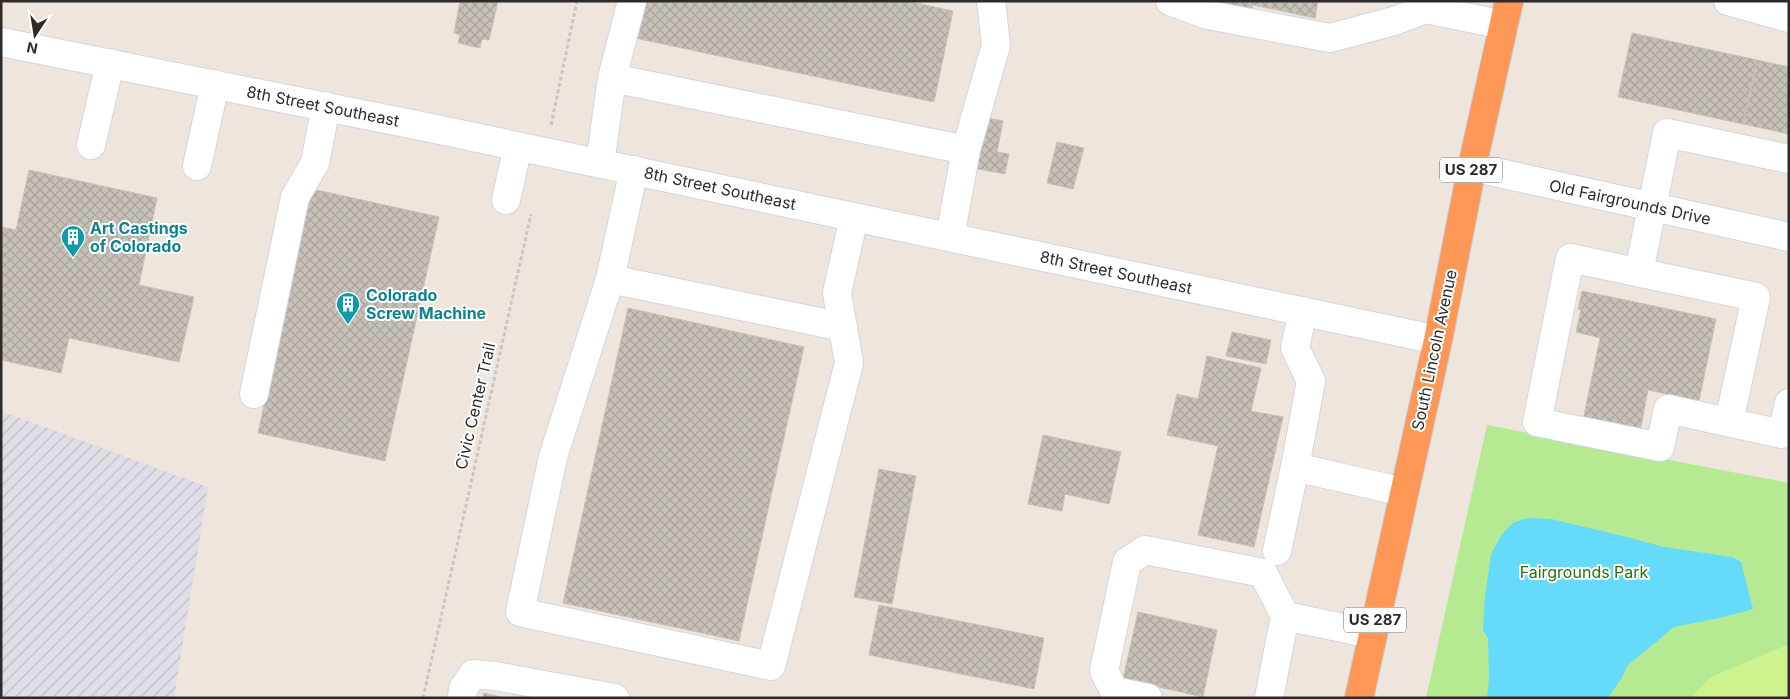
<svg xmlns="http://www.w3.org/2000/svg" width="1790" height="699" font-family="Inter,sans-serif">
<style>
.industrial{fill:url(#industrial-furrows)}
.park{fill:#b5ea93}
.pitch{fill:#cdf28e}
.water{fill:#65dafa}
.building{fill:url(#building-cross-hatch);stroke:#cac1b5}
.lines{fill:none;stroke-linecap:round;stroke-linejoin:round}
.minor-casing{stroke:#d1d6e5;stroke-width:30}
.highway-casing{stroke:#c8c8c8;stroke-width:30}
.path{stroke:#c8c8c8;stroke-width:3;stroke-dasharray:4 2.5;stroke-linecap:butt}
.minor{stroke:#fff;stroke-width:28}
.highway{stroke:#ff9756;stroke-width:28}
.labels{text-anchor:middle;stroke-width:4;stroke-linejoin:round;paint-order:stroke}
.shield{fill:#fff;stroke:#6b6b6b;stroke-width:1}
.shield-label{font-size:15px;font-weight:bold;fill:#2b2b2b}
.street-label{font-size:16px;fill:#2b2b2b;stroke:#fff}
.culture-label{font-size:16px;font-weight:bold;fill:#0d838f;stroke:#fff;text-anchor:start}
.park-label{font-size:16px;fill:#2b7013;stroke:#fff}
</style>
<defs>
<pattern id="industrial-furrows" width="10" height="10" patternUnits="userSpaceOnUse" patternTransform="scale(1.25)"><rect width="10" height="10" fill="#dfdde6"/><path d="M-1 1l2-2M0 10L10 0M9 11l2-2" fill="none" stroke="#c0bec5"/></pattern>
<pattern id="building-cross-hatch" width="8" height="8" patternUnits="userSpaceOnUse" patternTransform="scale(1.25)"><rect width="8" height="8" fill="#c6c0b7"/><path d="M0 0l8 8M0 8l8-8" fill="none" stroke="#aaa59e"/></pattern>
</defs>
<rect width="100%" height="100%" fill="#eee5dc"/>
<path class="industrial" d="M1,411l207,76 -34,211h-173z"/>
<path class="park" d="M1487,425l302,58v215h-363z"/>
<path class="pitch" d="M1789,644v54h-99l21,-21z"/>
<path class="water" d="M1527,518l24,1 72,17 41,11 68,10 9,5 12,47 -29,8 -50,10 -47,39 -6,13 -13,19h-121l2,-19 -1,-41 -5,-8 2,-33 6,-43 11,-20 11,-11z"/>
<path class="building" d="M460,1h38l-9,39 -7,-1 -2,9 -22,-5 2,-8 -6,-2z
M642,1h265l46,10 -19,91 -299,-64z
M1223,1h95l-3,17 -62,-13 -3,12 -29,-8z
M1632,33l125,27 -14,64 -125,-27z
M1757,60l32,7v67l-46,-10z
M983,117l20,4 -6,31 12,2 -4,20 -32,-6z
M1057,142l27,6 -11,41 -26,-6z
M29,170l128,28 -18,87 55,12 -15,65 -110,-24 -8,35 -60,-13v-133l15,3z
M312,189l127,28 -54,244 -127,-28z
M1582,291l134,28 -17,82 -51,-11 -9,47 -57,-12 18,-87 -24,-6 5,-22 -3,-1z
M628,308l176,39 -65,294 -176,-38z
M1232,332l39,8 -5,24 -40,-8z
M1207,356l54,12 -10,43 32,6 -29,130 -56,-12 20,-89 -51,-11 10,-41 21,5z
M1043,435l78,17 -12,52 -44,-10 -3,17 -34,-7z
M879,469l37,7 -24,128 -38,-7z
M879,605l165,33 -10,51 -165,-34z
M1138,612l79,18 -14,67 -80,-18z
M484,693l21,5h-22z"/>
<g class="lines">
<g class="minor-casing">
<path id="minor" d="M1170,1l38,14 122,23 64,-17 32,-12 78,16
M1728,1l61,17
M1,42l425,85 1012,213
M612,78l354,72
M91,145l19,-82
M600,164l12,-86 20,-77
M197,166l18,-82
M1472,167l317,70
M634,170l-24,109 -57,178 -33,155 251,54 78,-303 -12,-70 17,-76
M506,200l12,-54
M950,237l16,-87 30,-105 -5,-44
M1639,272l28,-139 122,26
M610,279l233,48
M254,394l41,-197 20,-34 11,-57
M1729,422l27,-125 -186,-39 -33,164 123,25 8,-38 114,25 7,-31
M1295,467l16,-86 -16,-33 8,-37
M1277,551l18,-84 109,25
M462,698l1,-9 10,-15 22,2 120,22
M1148,698l-34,-7 -10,-20 23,-109 18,-12 118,23 22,43 87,18
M1269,698l16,-82"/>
</g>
<g class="highway-casing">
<path id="highway" d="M1359,698l79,-358 34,-173 37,-166"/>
</g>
<path class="path" d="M551,125l26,-124
M423,698l108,-484"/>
<use href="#minor" class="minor"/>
<use href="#highway" class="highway"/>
</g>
<defs>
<g id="building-pin" transform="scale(1.25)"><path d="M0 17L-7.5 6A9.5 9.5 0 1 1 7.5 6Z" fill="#0f9aa8" stroke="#fff"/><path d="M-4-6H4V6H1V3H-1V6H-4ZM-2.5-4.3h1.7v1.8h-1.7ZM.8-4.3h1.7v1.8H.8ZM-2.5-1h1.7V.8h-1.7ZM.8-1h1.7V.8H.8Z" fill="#fff"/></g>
</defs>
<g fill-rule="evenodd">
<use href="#building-pin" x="73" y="237"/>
<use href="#building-pin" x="348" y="304"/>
</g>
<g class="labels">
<g class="shield">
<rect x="1440" y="157.5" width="62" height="25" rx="4"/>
<rect x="1344" y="607.5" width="62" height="25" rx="4"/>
</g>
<g class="shield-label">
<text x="1471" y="175">US 287</text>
<text x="1375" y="625">US 287</text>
</g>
<g class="street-label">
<text transform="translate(323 106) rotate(11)" y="6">8th Street Southeast</text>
<text transform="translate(720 188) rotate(12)" y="6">8th Street Southeast</text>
<text transform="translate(1630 202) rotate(12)" y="6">Old Fairgrounds Drive</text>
<text transform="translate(1116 272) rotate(12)" y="6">8th Street Southeast</text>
<text transform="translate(1434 350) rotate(-78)" y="6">South Lincoln Avenue</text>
<text transform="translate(475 406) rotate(-77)" y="6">Civic Center Trail</text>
</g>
<g class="culture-label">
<text x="90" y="234">Art Castings<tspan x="90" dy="18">of Colorado</tspan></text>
<text x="366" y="301">Colorado<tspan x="366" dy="18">Screw Machine</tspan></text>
</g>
<g class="park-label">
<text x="1584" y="578">Fairgrounds Park</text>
</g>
</g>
<rect width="1790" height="699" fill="none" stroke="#2b2b2b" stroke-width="5"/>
<g transform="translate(35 35) rotate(192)" stroke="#ffffff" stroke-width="4" paint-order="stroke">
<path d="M0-4L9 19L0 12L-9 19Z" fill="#2b2b2b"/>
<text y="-8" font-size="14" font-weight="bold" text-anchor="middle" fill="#2b2b2b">N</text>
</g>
</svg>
